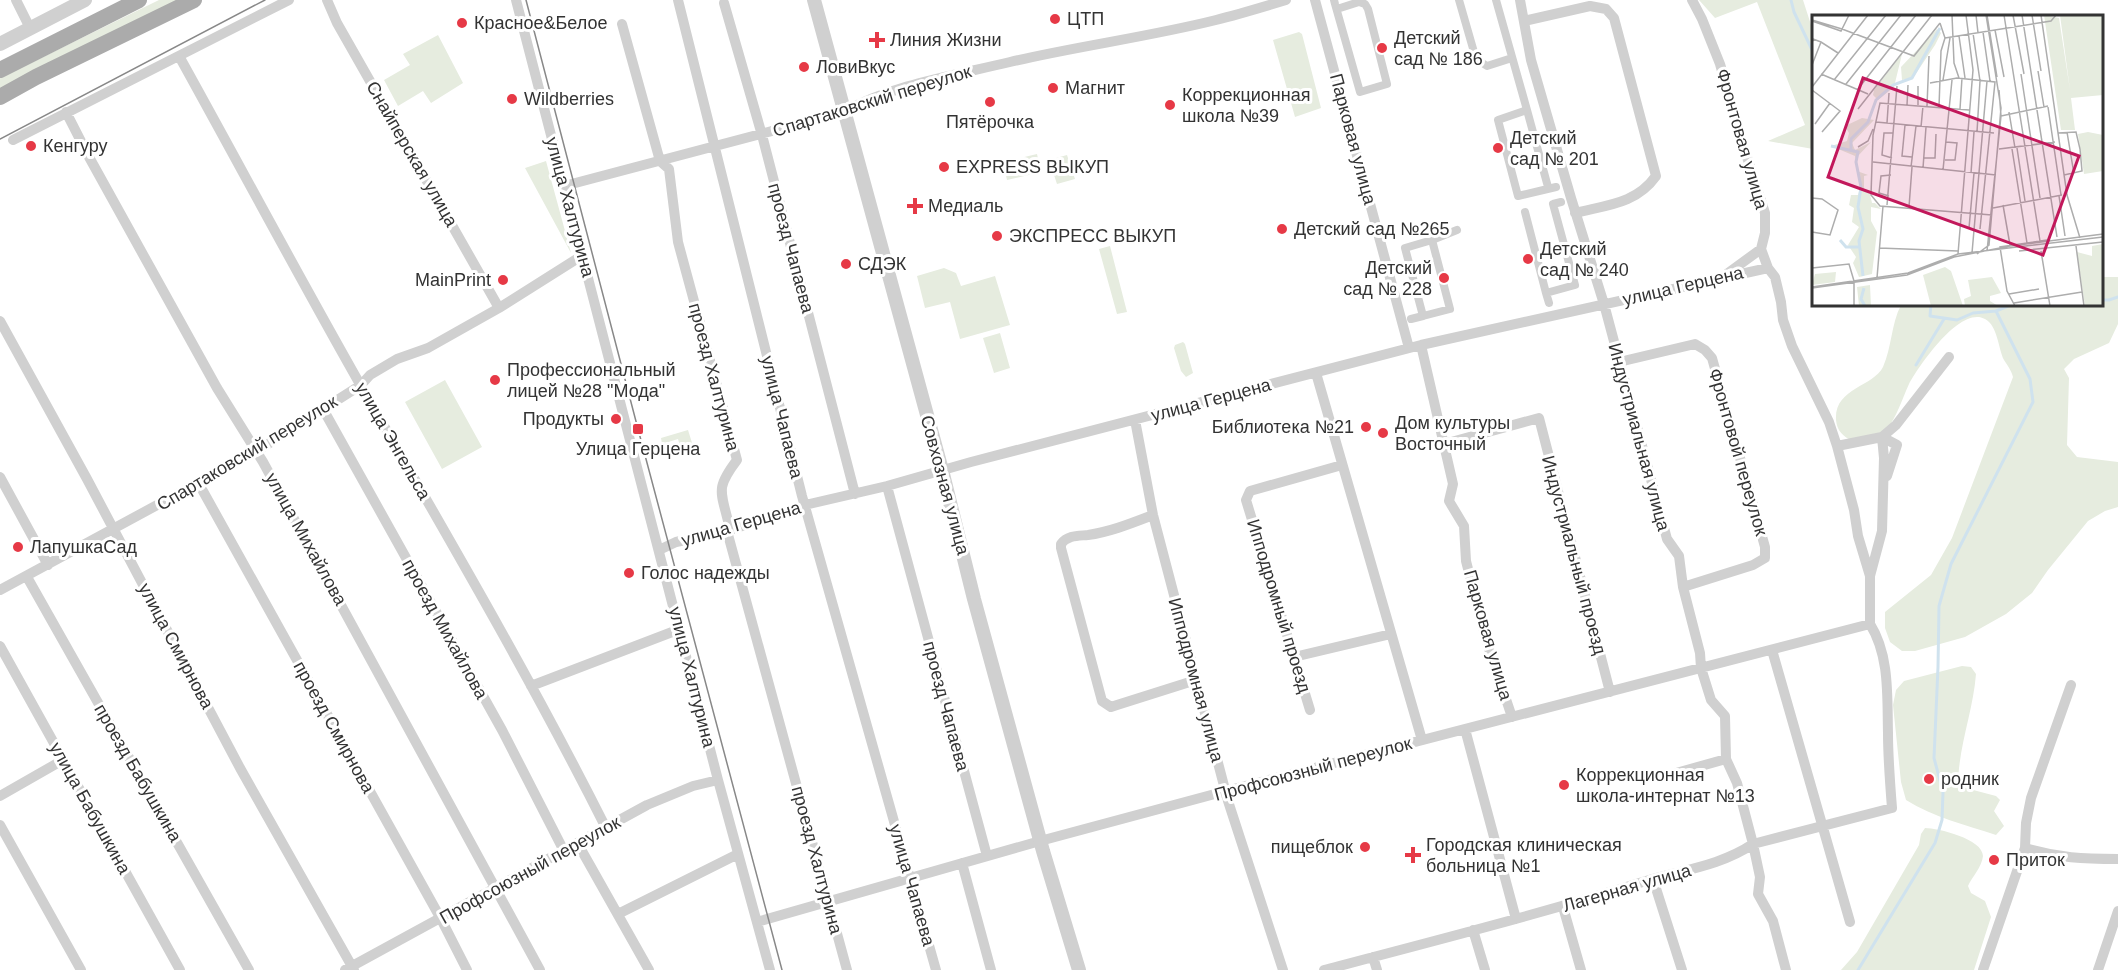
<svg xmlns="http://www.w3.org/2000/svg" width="2118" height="970" font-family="Helvetica,sans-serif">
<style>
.green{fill:#e6ecdf}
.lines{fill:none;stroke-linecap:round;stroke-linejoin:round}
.stream{stroke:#cfe2ee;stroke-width:3}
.pedestrian{stroke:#d0d0d0;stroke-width:8}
.minor{stroke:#d0d0d0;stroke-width:10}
.tertiary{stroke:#d0d0d0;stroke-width:14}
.primary{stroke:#ababab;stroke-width:16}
.tram{stroke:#888;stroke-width:1.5}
.poi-dot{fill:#e63946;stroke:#fff;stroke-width:2}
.labels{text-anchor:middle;stroke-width:6;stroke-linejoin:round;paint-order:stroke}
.poi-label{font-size:18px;fill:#333;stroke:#fff;text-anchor:start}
.street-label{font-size:18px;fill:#333;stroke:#fff}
.inset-river{fill:none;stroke:#cfe2ee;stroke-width:3}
.inset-road{fill:none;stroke:#adadad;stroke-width:1.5}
.view{fill:#c2185b;fill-opacity:0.15;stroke:#c2185b;stroke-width:3}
.inset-edge{fill:none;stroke:#333;stroke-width:3}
</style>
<rect width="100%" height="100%" fill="#fff"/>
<path class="green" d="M159,0h24l-183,89v-11z
M1699,0h104l10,31v118l-45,-8 37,-16 -48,-123 -42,16z
M1299,32l3,2 19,74 -26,9 -22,-77z
M438,35l25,48 -32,20 -8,-12 -25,15 -14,-26 26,-15 -7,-11z
M1037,154l4,18 -34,8 -4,-18z
M1067,155l8,24 -18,5 -8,-24z
M546,161l25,92 -46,-85z
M1110,246l17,66 -10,2 -18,-65z
M944,268l12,5 5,13 34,-10 15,49 -50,14 -10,-37 -25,6 -8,-32z
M2102,277h16v47l-9,19 -35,16 -10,10 5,9 -2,67 10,12 41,5v45l-13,4 -17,10 -40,49 -16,23 -26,21 -41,23 -50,14h-13l-12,-9 -5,-14v-16l46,-37 21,-37 61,-161c-2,-7 -5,-11 -9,-17 -6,-12 -6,-34 -19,-41 -25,-14 -66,47 -76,65 -7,15 -12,33 -23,46 -9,10 -21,9 -34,11 -9,-5 -15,-10 -16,-21 -2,-32 37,-33 47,-53 9,-20 8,-43 18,-62l201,-1z
M1000,333l10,35 -16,5 -11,-35z
M1183,342l2,2 8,29 -7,4 -5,-6 -7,-23 1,-3z
M445,380l37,67 -40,22 -37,-67z
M688,430l5,16 -12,4 -3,-11 -16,5 -1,-6z
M1962,666l9,1 5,7c-3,38 -18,74 -18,112l38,10 4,4 -6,11 10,15 -8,9c-30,-10 -63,-18 -90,-35l-5,-18 -8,-77 3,-15 8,-9z
M1925,828c13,0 58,11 58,28 -1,11 -11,21 -15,30l3,7 14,8 6,16 -17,53h-133l16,-18 62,-107 2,-11z"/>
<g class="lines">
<path class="stream" d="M1791,0l3,12 20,42
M2102,300h7l9,-3
M1931,304l-1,12 27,4 16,-7 23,-2 17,-7
M1916,365l28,-46
M1858,970l77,-127 7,-23 1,-28 -9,-34 4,-91 1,-61 12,-42 82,-162 -3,-23 -34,-68"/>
<path class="pedestrian" d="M1334,0l1,4 25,88 27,-8 -19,-75 -3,-5 -6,-2 -22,7
M1459,0l17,59 11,7 25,-8
M1496,0l31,110
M1548,187l-21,-77 -29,10 20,76 38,-9
M1525,212l21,81 29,-8 -22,-81 8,-2
M1432,240l-27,8 18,68 27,-7 -18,-69 25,-10
M1546,293l3,10
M1411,319l12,-3"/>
<path class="minor" d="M16,0l14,28
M327,0l10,23 162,285
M516,0l202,780 52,190
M678,0l124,496 134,474
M1315,0l94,348
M1520,0l11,60 40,138 33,106 63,235 12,17 4,31 17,66 1,15 10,32 14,16 1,43 11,24 16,61 7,33 -2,17 15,27 13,49
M1692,0l10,19 18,45 26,90 19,59v20l-4,16 7,19 7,9 6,25 2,18 9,26 37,76 8,24 17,64 4,26 12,40v48
M724,3l38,132 93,359
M1524,21l66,-15 16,3 8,9 42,158c-20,28 -49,29 -81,37
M622,24l38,137 9,8 9,73 59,218c-22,29 -16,31 -8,65l-2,6 120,439
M179,56c61,110 120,221 182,330 84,146 169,291 245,442
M66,112l23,45 128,231 46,74 277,508
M13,140l276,-140
M564,186l280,-74c47,-27 112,-37 166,-50 68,-16 138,-25 206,-42 24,-6 47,-13 70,-20
M1724,276l37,-27
M0,321l87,158 153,289 114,202
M1421,345l32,139 -4,17 15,25 2,35 21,82 25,74
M1619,362l76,-18 10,6 7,8 53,189v11l-12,7 -70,22
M1316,373l106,367
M323,409l179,321 62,121
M1135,420l18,95 75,286 55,169
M1444,444l95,-26 71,274
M1837,446l45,-9 15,8 -10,31
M0,477l48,88
M199,484l242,435 26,51
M887,486l100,370
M1153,515c-21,8 -43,17 -65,20 -10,1 -20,0 -27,9v4l41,153 9,6 6,-2 79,-25
M659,550l17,-8 51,-11 78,-26 82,-19 84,-24 450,-117 347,-77
M1870,576l12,-45 2,-73 -2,-21 14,-12 53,-68
M27,577l222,393
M0,590l257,-139 104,-66 9,-10 27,-16 31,-11 71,-40 84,-53
M0,646l180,324
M1772,650l78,272
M1294,657l97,-23
M531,686l149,-57
M1310,710l-64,-210 4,-9 92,-26
M1465,729l51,190
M1662,777l64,-18
M0,796l63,-36
M0,825l81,145
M578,844l71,126
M2025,848c33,10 59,11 93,11
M962,863l29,107
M1653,879l29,91
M1563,907l18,63
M618,914l120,-60
M757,922l283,-81 186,-50 644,-167
M1473,930l12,40
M1373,957l4,13
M345,970l302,-165 46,-19 25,-6
M1324,970c107,-28 215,-56 322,-89 36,-11 74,-15 107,-37l139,-36c-2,-25 -4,-50 -4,-75 -1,-36 2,-77 -18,-109
M1983,970l42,-122 1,-25 5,-25 40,-113
M2098,970l20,-59"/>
<path class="tertiary" d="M814,0l128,470 32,129 69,252 36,119
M0,44l85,-44"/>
<path class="primary" d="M0,70l139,-70
M0,97l36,-20 158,-77"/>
<path class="tram" d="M526,0l112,429 144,541
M0,139l265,-139"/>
</g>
<g class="poi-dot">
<circle cx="1055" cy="19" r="6"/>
<circle cx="462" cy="23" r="6"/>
<path d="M874 31h6v6h6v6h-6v6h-6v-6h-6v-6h6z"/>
<circle cx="1382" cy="48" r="6"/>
<circle cx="804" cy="67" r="6"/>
<circle cx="1053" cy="88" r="6"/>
<circle cx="512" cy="99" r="6"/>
<circle cx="990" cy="102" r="6"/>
<circle cx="1170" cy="105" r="6"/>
<circle cx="31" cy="146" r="6"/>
<circle cx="1498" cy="148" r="6"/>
<circle cx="944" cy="167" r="6"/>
<path d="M912 197h6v6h6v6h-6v6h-6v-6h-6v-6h6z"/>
<circle cx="1282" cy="229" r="6"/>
<circle cx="997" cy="236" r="6"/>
<circle cx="1528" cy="259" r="6"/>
<circle cx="846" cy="264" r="6"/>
<circle cx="1444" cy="278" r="6"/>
<circle cx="503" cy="280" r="6"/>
<circle cx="495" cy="380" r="6"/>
<circle cx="616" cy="419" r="6"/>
<circle cx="1366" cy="427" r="6"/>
<rect x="632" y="423" width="12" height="12" rx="3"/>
<circle cx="1383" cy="433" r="6"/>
<circle cx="18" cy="547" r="6"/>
<circle cx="629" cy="573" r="6"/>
<circle cx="1929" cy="779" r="6"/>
<circle cx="1564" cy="785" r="6"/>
<circle cx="1365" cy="847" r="6"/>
<path d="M1410 846h6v6h6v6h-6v6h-6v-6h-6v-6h6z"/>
<circle cx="1994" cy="860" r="6"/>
</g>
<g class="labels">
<g class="poi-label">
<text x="1067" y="25">ЦТП</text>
<text x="474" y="29">Красное&amp;Белое</text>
<text x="1394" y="44">Детский<tspan x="1394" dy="21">сад № 186</tspan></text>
<text x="890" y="46">Линия Жизни</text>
<text x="816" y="73">ЛовиВкус</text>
<text x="1065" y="94">Магнит</text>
<text x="1182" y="101">Коррекционная<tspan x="1182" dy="21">школа №39</tspan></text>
<text x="524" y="105">Wildberries</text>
<text x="990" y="128" text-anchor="middle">Пятёрочка</text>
<text x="1510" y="144">Детский<tspan x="1510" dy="21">сад № 201</tspan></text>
<text x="43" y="152">Кенгуру</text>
<text x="956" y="173">EXPRESS ВЫКУП</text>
<text x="928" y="212">Медиаль</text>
<text x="1294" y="235">Детский сад №265</text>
<text x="1009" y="242">ЭКСПРЕСС ВЫКУП</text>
<text x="1540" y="255">Детский<tspan x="1540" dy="21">сад № 240</tspan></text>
<text x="858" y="270">СДЭК</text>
<text x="1432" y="274" text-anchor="end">Детский<tspan x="1432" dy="21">сад № 228</tspan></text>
<text x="491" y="286" text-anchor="end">MainPrint</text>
<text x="507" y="376">Профессиональный<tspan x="507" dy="21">лицей №28 "Мода"</tspan></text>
<text x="604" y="425" text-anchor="end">Продукты</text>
<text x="1395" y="429">Дом культуры<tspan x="1395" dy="21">Восточный</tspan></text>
<text x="1354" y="433" text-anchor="end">Библиотека №21</text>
<text x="638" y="455" text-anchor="middle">Улица Герцена</text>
<text x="30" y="553">ЛапушкаСад</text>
<text x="641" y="579">Голос надежды</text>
<text x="1576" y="781">Коррекционная<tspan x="1576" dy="21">школа-интернат №13</tspan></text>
<text x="1941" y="785">родник</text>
<text x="1426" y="851">Городская клиническая<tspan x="1426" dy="21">больница №1</tspan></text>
<text x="1353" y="853" text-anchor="end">пищеблок</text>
<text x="2006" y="866">Приток</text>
</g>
<g class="street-label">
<text transform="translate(872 101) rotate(-17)" y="6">Спартаковский переулок</text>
<text transform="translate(1353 139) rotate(75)" y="6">Парковая улица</text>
<text transform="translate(1742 139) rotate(74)" y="6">Фронтовая улица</text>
<text transform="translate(412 154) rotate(60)" y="6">Снайперская улица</text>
<text transform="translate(570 207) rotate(75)" y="6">улица Халтурина</text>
<text transform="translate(791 248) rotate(75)" y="6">проезд Чапаева</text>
<text transform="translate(1683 286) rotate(-13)" y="6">улица Герцена</text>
<text transform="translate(714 377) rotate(75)" y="6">проезд Халтурина</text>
<text transform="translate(1211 400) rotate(-15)" y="6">улица Герцена</text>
<text transform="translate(782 417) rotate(76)" y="6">улица Чапаева</text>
<text transform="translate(1639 437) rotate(75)" y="6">Индустриальная улица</text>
<text transform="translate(393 441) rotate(60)" y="6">улица Энгельса</text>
<text transform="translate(1738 452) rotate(74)" y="6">Фронтовой переулок</text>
<text transform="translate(247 453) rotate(-31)" y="6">Спартаковский переулок</text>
<text transform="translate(945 485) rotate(75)" y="6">Совхозная улица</text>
<text transform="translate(741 524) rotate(-16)" y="6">улица Герцена</text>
<text transform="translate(306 539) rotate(61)" y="6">улица Михайлова</text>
<text transform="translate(1574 555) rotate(75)" y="6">Индустриальный проезд</text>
<text transform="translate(1279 606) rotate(73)" y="6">Ипподромный проезд</text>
<text transform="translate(445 629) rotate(61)" y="6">проезд Михайлова</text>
<text transform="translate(1488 635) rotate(74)" y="6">Парковая улица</text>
<text transform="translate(176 646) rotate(62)" y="6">улица Смирнова</text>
<text transform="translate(692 677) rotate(76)" y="6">улица Халтурина</text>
<text transform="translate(1196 680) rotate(75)" y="6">Ипподромная улица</text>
<text transform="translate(946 706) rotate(75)" y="6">проезд Чапаева</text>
<text transform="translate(334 727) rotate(61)" y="6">проезд Смирнова</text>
<text transform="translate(1313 769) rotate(-15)" y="6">Профсоюзный переулок</text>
<text transform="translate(138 773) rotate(60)" y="6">проезд Бабушкина</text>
<text transform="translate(90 808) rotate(61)" y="6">улица Бабушкина</text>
<text transform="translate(817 860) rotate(75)" y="6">проезд Халтурина</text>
<text transform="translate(530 870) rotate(-29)" y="6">Профсоюзный переулок</text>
<text transform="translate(912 885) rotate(74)" y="6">улица Чапаева</text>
<text transform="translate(1627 888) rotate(-16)" y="6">Лагерная улица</text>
</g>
</g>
<g transform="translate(1812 15)">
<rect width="291" height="291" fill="#fff"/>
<path d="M232,0l15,3 11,72 -10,-75h43v80l-32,3 4,32h-14zM125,14l4,4 -6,12 -22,33 -11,2 -1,-13zM90,39l-8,33 -16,13 -5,-5 1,-5zM50,103l12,2 -22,23 3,7 16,-8 -14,15v14l11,4 -4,1v14h5l3,13h3l6,6 -10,-2v14l6,11 -5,42 -13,3 -6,-14 3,-6 -8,-12 11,-18 -7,-5 2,-14 -5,-3 2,-10h7l2,-7 -5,-32 -24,-10 16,-5 2,-8 -4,-7zM276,117l15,3v36l-19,3 -6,-40zM291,229v62h-18l-8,-54 15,4v-10zM133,252l6,4 12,35h-32l-8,-31zM24,257l-1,10 -23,3 3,-11zM180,262l9,16 -11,3v5l8,5h-33l-1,-7 7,-3 -3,-16zM58,270l1,21h-12l-2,-19z" fill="#e6ecdf"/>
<path class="inset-river" d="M19,131l27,6 -2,10 5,25 -3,20 5,22 -4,12 4,35M39,135v-11l17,-17 8,-22 17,-15 19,-7 28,-50M28,225l6,7h13M52,273l-3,11 4,7"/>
<path class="inset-road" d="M140,0l2,48 5,15M164,0l2,18M175,0l10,62M192,0l36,226M201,0l11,59M210,0l35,222M220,0l9,56M229,0l26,180 13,43M0,5l30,9M0,6l29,10 8,-16M30,14l72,27 26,-33M183,15l9,47M171,17l7,49M161,18l7,48 -3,51M147,21l6,42M133,23l106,-17 5,-6M0,28l1,-4 8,3 17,11M0,50l9,-23M226,56l6,36M9,59l47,20M209,59l19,124M22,65l52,-65M131,65l7,-42M118,68l27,-5 38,4 -15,147M34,69l55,-69M0,72l56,-72M46,74l58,-74M0,75l28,21 -18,21M95,90l1,-20M106,90v-19M115,91l2,-50M127,92l2,-56 4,-13 -5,-15M236,92l13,88M46,94l74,-94M148,94l2,-31M157,95l-89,-7 -7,32 -2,60 9,11 112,9M197,97l6,36M189,101l47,-10M64,107l118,11M75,108l2,-30M3,109l15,-21M93,110l-3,31 10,1M109,112l2,-21M255,117l7,42M246,118l18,-1 4,17 2,22 -18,4M46,132l10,-6 5,-12M205,133l8,53M187,134l56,-7M200,134l15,94M80,143l-10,-3 2,-22h9M112,143h11l1,-24M133,145h10l2,-17 -11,-1M61,147l123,13M99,152l5,-41M111,153l3,-41M131,155l9,-90M159,158l3,-41M77,181l-10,-3 2,-17 10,-1M247,181l6,40M0,183l10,1 16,11 -8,25 -18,-3M75,190l10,-119M191,190l7,40M97,192l3,-40M181,193l69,-13M157,213l5,-55M264,231l8,60M67,233l79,3M175,236l14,-135 -2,-26M207,236l84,-9M229,236l9,55M160,238l15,-172M146,239l15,-184 -7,-55M165,239l12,-9 12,-137 -15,-93M0,253l37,-4 5,17M65,263l6,-72M0,272l96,-14 50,-19 145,-17M0,273l95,-13 47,-18 56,-11 93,-12M197,279l30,-5M202,288l68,-11M42,291v-25M203,291l-8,-15 -7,-44 47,-7"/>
<path class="view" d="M51,63l216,78 -36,99 -215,-78z"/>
<rect width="291" height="291" class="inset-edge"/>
</g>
</svg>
